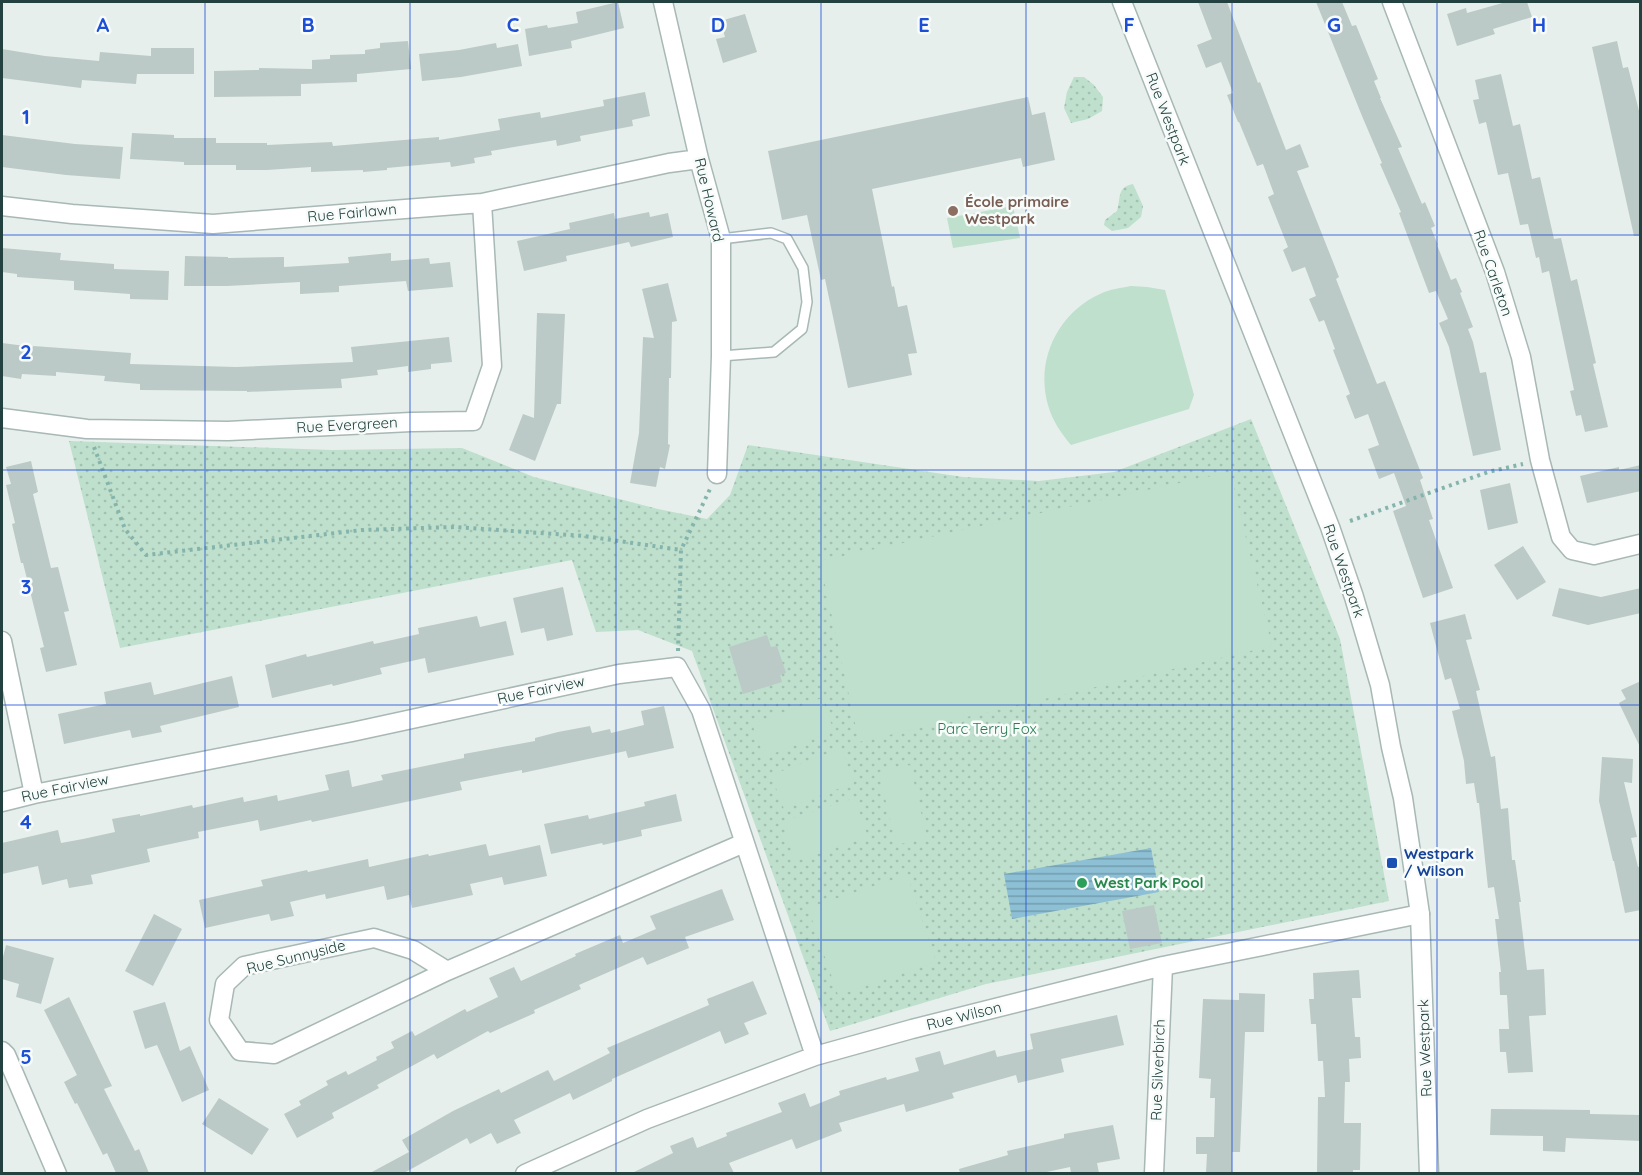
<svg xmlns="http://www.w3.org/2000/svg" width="1642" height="1175" font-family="Quicksand,sans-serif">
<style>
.grass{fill:url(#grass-dots)}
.pitch{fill:#bee0cd}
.water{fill:url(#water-rules)}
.building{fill:#bbcac6}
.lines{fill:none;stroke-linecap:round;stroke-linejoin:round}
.service-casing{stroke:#a8b8b5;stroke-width:12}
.minor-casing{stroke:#a8b8b5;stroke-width:21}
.tertiary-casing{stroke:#a8b8b5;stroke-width:21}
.path{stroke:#85b4ac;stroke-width:4;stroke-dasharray:3 4.5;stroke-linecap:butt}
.service{stroke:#fff;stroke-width:9}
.minor{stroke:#fff;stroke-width:18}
.tertiary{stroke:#fff;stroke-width:18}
.grid{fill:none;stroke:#1d4ed8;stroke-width:1.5;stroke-opacity:0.55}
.education-dot{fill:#8d6e63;stroke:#f7fbf9;stroke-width:2}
.transit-dot{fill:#1a4fb4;stroke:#f7fbf9;stroke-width:2}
.leisure-dot{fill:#2e9e5b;stroke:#f7fbf9;stroke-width:2}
.labels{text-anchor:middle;stroke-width:5;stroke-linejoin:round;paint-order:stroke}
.street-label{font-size:15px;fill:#23423f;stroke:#f7fbf9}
.education-label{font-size:15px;font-weight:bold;fill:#785e54;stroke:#f7fbf9;text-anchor:start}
.park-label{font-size:15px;fill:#2c7b56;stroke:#f7fbf9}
.transit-label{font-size:15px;font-weight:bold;fill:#164399;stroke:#f7fbf9;text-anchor:start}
.leisure-label{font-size:15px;font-weight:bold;fill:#27864d;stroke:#f7fbf9;text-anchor:start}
.grid-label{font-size:20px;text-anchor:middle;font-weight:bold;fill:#1d4ed8;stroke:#f7fbf9;stroke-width:5;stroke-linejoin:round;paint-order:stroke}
</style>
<defs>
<pattern id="grass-dots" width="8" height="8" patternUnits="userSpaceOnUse" patternTransform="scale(1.5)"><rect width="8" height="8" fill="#bee0cd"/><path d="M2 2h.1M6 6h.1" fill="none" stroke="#a3c1b1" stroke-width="1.8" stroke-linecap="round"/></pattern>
<pattern id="water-rules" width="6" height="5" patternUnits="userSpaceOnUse" patternTransform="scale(1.5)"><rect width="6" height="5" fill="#8dbfd5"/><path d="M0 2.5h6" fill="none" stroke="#739dae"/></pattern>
</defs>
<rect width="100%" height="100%" fill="#e6efec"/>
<path class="grass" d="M1074,77h10l10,8 9,12 -1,14 -14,8 -17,4 -7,-15 3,-16z
M1133,184l10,22 -2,11 -13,11 -16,3 -8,-6 1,-5 12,-9c4,-14 0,-24 16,-27z
M1251,419l89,220 49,262 -403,83 -156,47 -138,-380 -54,-21 -42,2 -24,-72 -452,88 -51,-207 263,9 130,-2 72,29 124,32 49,10 23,-24 18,-50 215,32 76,4 75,-9z"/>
<path class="pitch" d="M1013,206l7,32 -67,10 -6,-30z
M1131,286l16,1 18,3 29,105 -5,14 -118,36c-10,-12 -19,-25 -23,-40 -13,-45 10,-92 52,-111 10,-5 21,-6 31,-8z
M1230,472l42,174 -413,96 -39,-181z
M822,698l12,33 -70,26 -12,-33z
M841,749l13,34 -70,26 -13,-34z
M910,765l17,73 -31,7 -17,-73z
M855,798l13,39 -73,24 -13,-39z
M907,875l29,87 -98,33 -30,-87z"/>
<path class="water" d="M1151,848l8,44 -147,27 -8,-45z"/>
<path class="building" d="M618,2l6,26 -53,13 1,7 -43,8 -4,-27 22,-4 1,3 30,-5 -2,-11z
M1198,2h29l31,81 2,-1 26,68 14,-6 9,23 -12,4 42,106 -3,2 41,105 8,-3 38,97 -3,2 13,39 -4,1 24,68 -30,10 -30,-87 13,-5 -12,-33 -15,6 -11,-30 11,-4 -11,-31 -13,5 -9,-23 4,-2 -17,-44 2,-1 -11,-29 -5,2 -10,-23 7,-3 -11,-29 -13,5 -9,-22 5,-3 -20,-50 6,-3 -11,-30 -6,2 -18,-44h-1l-11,-27 6,-2 -12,-31 -15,6 -9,-23 15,-6z
M1316,2h26l10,24 4,-1 22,54 -4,2 7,17h-1l22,49 -4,1 24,56 3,-2 10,24 -4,2 7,17h-1l14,35 5,-2 6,14 -2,1 13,34 -5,2 5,13 7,31 6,-1 15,78 -28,6 -24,-109 -10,-24 9,-4 -12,-28 -7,2 -30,-80 2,-1 -21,-48 2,-1 -20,-47z
M1506,2h21l5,15 -39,12 2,5 -38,12 -10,-32 19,-6 1,5z
M745,14l12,38 -34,11 -7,-24 9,-2 -5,-16z
M408,41l3,28 -54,5v8l-56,2v12l-87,1v-26l45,-1v-2l53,1v-9l18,-1v-4l35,-1v-4l15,-2v-5z
M1617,41l6,27 5,-1 13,52v117h-7l-42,-189z
M496,43l1,5 21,-4 4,22 -61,11 -39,4 -3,-27 40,-4z
M151,48h43v26h-57l-1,10 -54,-4 -1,8 -79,-10v-29l43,7 54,5 1,-9 51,4z
M1501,74l12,52 7,-2 12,55 8,-2 14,62 7,-1 10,43 6,-2 19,84 -3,1 15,63 -23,5 -4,-17 -5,1 -6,-25 4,-1 -25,-119 -7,2 -3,-16 -3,1 -8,-34 -8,1 -12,-52 -10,2 -12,-53 -7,2 -6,-24 6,-1 -4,-19z
M645,92l5,24 -18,4 1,6 -53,10 1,5 -24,5 -1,-6 -65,11 1,4 -18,3 1,5 -24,4 -1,-5 -63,6v2l-24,2v-2l-52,2v-5l-44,3h-31v-5h-52v-3l-54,-3 2,-26 42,2v3h42v5h51v2l65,-3 1,4 106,-9v3l61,-10 -2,-11 42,-7 1,6 63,-12 -1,-6z
M1028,97l4,18 13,-3 10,48 -32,7 -2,-9 -149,31 20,98 2,-1 4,21 9,-2 10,48 -9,1 4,21 -64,13 -23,-109 -4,1 -14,-65 -25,5 -14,-69z
M2,135l73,9 48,3 -3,32 -54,-4 -64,-8z
M649,212l1,5 18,-4 5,24 -42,10 -2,-5 -63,14 1,5 -43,10 -7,-30 53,-12 -1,-6 45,-10 1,6z
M2,248l59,5 -1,7 54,4v5l55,2 -1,29 -38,-1v-5l-56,-4v-9l-57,-4v-3l-15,-2z
M391,253v8l38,-3 1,6 20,-2 3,25 -45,4 -2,-10 -67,5v6l-39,2v-12l-73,4h-43l1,-30 43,1v1l56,-1v10l65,-4 -1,-6z
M668,283l9,38 -5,1 -1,56h-2l-1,66 2,1 -5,24 -5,-2 -4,20 -26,-4 9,-50 4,-96 11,1 -12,-49z
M537,313l28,1 -4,90h-4l-22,57 -26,-11 14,-36 11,4z
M449,337l3,25 -21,2v5l-23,3v-6l-31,4 1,5 -37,4 1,9 -95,4v-1l-107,-1v-6l-36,-3 1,-5 -49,-4v4l-34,-2 -1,5 -19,-3v-33l31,4v-1l98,7 -1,11 106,3 117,-5 -2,-15z
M31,461l7,31 -5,2 18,74 7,-1 11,44 -5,1 13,53 -31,7 -6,-24 4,-1 -21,-84h-2l-9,-39 3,-1 -9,-38 5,-1 -5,-17z
M1641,465v26l-54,12 -7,-27 39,-9v3z
M1510,483l8,40 -30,7 -8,-40z
M1523,546l23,36 -29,18 -23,-35z
M563,587l10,48 -26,6 -3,-13 -23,5 -8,-35z
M1559,588l42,9 40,-9v25l-53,12 -36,-9z
M1465,614l7,25 -6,1 14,50 -4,1 15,66 4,-1 6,53 7,-1 4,52h3l6,42h-2l8,68 17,-1 2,46 -17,1 4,56 -25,1 -2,-21h-6l-1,-23h10l-2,-34h-7l-1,-23h2l-6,-53h4l-5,-32 -6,1 -9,-85h-2l-3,-20 -8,1 -2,-23 -12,-50 8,-2 -9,-31 -6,2 -15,-57z
M477,616l3,11 26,-6 8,34 -86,18 -3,-15 -45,10 2,6 -49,12 -1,-2 -60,14 -7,-33 41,-11 1,3 66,-16 1,3 45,-10 -1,-6z
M767,635l4,12 6,-1 9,27 -6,2 2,7 -39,12 -14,-47z
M232,676l7,31 -79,19 2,6 -30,6 -2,-8 -66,14 -6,-30 48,-10 -2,-12 47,-10 3,13z
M1641,681v68l-22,-46 7,-4 -5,-9z
M664,706l10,42 -46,10 -2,-7 -104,22v-3l-62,12 2,8 -150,32 -1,-2 -51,11 -2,-11 -60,12 1,6 -52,11 3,13 -59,13 2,9 -24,4 -2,-9 -25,6 -4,-19 -36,8v-31l56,-13 3,13 22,-4 32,-7 -3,-13 28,-5v2l52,-11 1,3 50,-11 1,5 33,-7 1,6 51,-11 -4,-15 24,-5 3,17 31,-7 -2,-5 83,-17v-4l71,-13v-3l23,-6 32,-6 2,7 18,-4 1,4 33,-8 -3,-14z
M1602,757l31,2 -1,24 -8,-1 13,55 -6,1 7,29 3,-1v44l-16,3 -11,-52h-1l-14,-60z
M676,794l6,27 -41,9 1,6 -39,9 -1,-2 -51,11 -7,-30 44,-9 1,4 56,-13 -1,-4z
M486,844l3,12 51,-11 7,31 -43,9 -2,-8 -32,7 3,11 -61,13 -3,-13 -22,5 -3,-14 -58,13 -1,-5 -35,8 4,14 -23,5 -2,-7 -64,14 -6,-28 64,-14 -2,-6 46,-10 1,2 60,-13 1,8 59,-13 1,2z
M722,889l12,31 -49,17 4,11 -42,17 -4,-8 -64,28 2,4 -47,21 1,3 -45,20 -2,-2 -51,28 -3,-5 -57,31 2,3 -47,25 2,5 -37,20 -13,-24 17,-9 -2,-4 29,-16 -2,-4 20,-10 2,4 29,-15 -1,-3 18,-9 -3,-6 21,-11 3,5 50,-27 2,3 31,-15 -9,-19 25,-11 7,14 55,-25 -1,-2 45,-19 3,8 33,-14 -6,-13z
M1154,905l8,38 -32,6 -8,-38z
M154,914l28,15 -29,57 -28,-15z
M6,945l48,13 -13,46 -25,-7 3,-13 -17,-5v-18z
M1359,970l2,28h-9l3,39h5l1,21 -12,1 1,23h-5l-1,41h17l-1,47h-7v3h-36l1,-76h7l-2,-36h-5l-2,-37h-5l-2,-25h5l-1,-26z
M753,981l14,33 -23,9 5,11 -24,10 -5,-13 -108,48v2l-39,19 -3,-7 -56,27 7,13 -24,11 -6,-11 -21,11 -3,-6 -63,35h-34l39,-21 -7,-12 51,-29 46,-22 2,4 47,-23 6,11 56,-28 -3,-5 102,-43 -2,-6z
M1239,993l26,1 -1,38h-19l-5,120h-8v21h-26l1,-19h-11v-17h18l1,-39h-5l1,-19 -12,-1 4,-79 36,1z
M69,997l43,89 -8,3 31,62 4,-2 10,24h-33l-9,-20 -4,2 -26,-52 -2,1 -11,-22 13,-7 -33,-65z
M165,1002l15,49 10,-5 19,44 -27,12 -25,-57 -12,4 -12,-38z
M1117,1015l7,30 -63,14 3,13 -46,11 -2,-8 -64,18 2,5 -48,14 -2,-8 -65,19 3,8 -46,18 -4,-10 -63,24 5,10h-102l41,-20 -3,-7 23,-9 4,11 30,-12 -1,-3 56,-21 -4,-9 27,-10 5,14 30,-12 -1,-4 47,-14 1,3 32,-9 -4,-13 25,-7 4,14 51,-15 2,7 36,-8 -3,-15z
M219,1098l50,31 -17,26 -50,-31z
M1491,1109l99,1v4l51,1v26l-75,-3 -1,14 -22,-1v-15l-53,-1z
M1113,1125l7,34 -23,4 2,10h-28l-1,-6 -28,6h-82l-1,-4 49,-14 -1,-4 57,-13v-4z"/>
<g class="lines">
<g class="service-casing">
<path id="service" d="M721,239l50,-6 16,6 16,29 4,34 -5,27 -28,23 -53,4"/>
</g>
<g class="minor-casing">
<path id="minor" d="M663,2l36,157 22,80v117l-4,118
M1392,2l103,270 26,85 19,103 21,77 11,13 22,5 46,-11
M2,206l70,8 141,10 269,-21 187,-40 30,-4
M2,418l85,11 141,2 183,-9 62,-1 19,-55 -10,-163
M2,641l32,153
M2,802l32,-8 318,-62 267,-58 58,-7 24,43 114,346
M447,971l-173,83 -34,-3 -21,-31 6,-36 19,-18 46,-10 84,-18 39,12 34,21 297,-128
M2,1051l4,4 51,119
M525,1174l122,-55 168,-63 97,-27 251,-63 257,-52
M1154,1174l9,-208"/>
</g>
<g class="tertiary-casing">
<path id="tertiary" d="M1122,2l208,525 24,70 26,88 11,62 12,51 17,116 9,260"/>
</g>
<path class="path" d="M94,447l31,82 21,26 216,-25 93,-3 129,9 97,14
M1350,521l138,-49 35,-8
M678,651l3,-101 29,-61"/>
<use href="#service" class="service"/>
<use href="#minor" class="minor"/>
<use href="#tertiary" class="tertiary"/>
</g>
<path class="grid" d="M205,2v1172M410,2v1172M616,2v1172M821,2v1172M1026,2v1172M1232,2v1172M1437,2v1172M2,235h1638M2,470h1638M2,705h1638M2,940h1638"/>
<circle class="education-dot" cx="953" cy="211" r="6"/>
<rect class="transit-dot" x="1386" y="857" width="12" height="12" rx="3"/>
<circle class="leisure-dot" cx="1082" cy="883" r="6"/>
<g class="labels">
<g class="street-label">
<text transform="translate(1168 119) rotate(69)" y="5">Rue Westpark</text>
<text transform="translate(709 200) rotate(77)" y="5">Rue Howard</text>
<text transform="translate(352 213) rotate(-5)" y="5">Rue Fairlawn</text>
<text transform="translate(1493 273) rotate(71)" y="5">Rue Carleton</text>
<text transform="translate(347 425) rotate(-3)" y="5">Rue Evergreen</text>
<text transform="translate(1344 571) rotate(71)" y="5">Rue Westpark</text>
<text transform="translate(541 690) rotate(-12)" y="5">Rue Fairview</text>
<text transform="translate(65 788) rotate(-12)" y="5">Rue Fairview</text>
<text transform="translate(296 957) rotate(-14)" y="5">Rue Sunnyside</text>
<text transform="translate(964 1016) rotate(-14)" y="5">Rue Wilson</text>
<text transform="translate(1425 1048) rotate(-92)" y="5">Rue Westpark</text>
<text transform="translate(1158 1070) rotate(-88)" y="5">Rue Silverbirch</text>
</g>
<g class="education-label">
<text x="965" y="207">École primaire<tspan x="965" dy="17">Westpark</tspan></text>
</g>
<g class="park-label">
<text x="987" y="734">Parc Terry Fox</text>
</g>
<g class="transit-label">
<text x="1404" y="859">Westpark<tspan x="1404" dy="17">/ Wilson</tspan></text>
</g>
<g class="leisure-label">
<text x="1094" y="888">West Park Pool</text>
</g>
</g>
<g class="grid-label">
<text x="103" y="32">A</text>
<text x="308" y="32">B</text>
<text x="513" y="32">C</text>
<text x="718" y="32">D</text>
<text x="924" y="32">E</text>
<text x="1129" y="32">F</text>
<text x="1334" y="32">G</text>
<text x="1539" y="32">H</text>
<text x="26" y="124">1</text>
<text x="26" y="359">2</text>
<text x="26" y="594">3</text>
<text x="26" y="829">4</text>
<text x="26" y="1064">5</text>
</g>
<rect width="1642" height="1175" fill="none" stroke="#23423f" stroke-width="6"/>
</svg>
